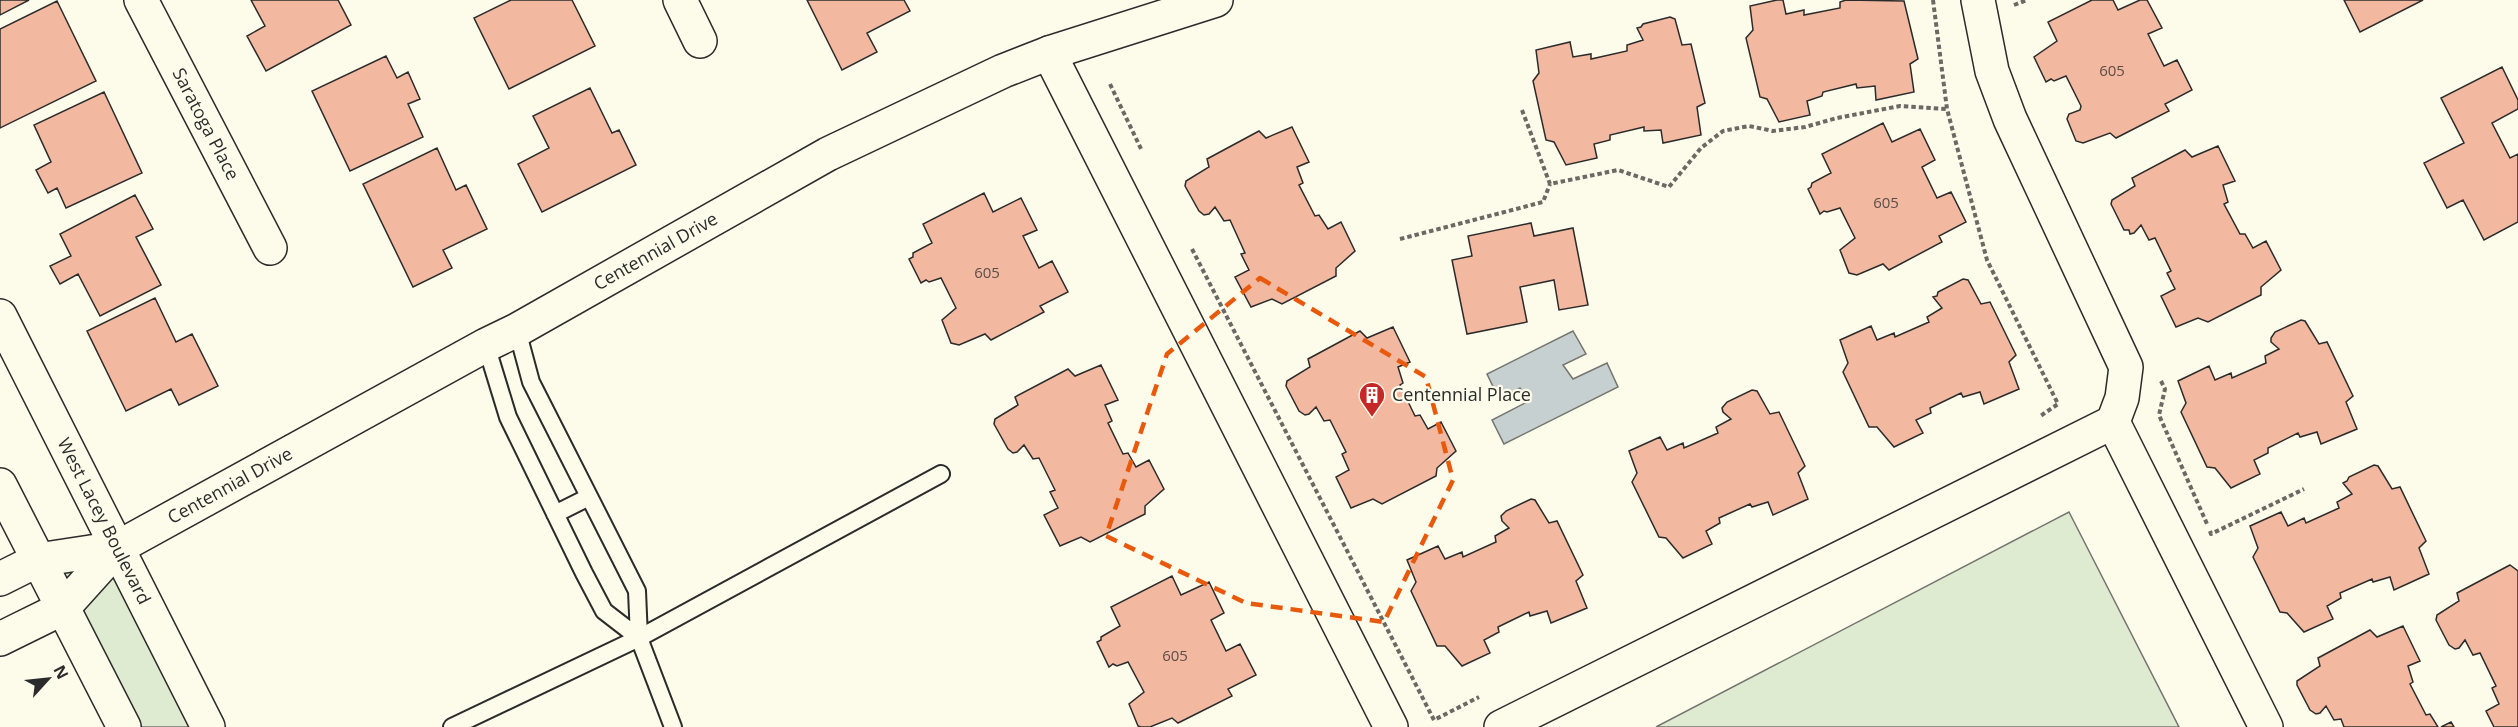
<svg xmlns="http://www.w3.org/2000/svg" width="2518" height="727" font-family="'Open Sans',sans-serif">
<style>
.green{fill:#deebd1;stroke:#74746e;stroke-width:1.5}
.water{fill:#c7d0d0;stroke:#74746e;stroke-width:1.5}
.building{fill:#f2b8a0;stroke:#2b2b2b;stroke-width:1.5}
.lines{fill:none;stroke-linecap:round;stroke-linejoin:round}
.lane-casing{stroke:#2b2b2b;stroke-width:20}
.street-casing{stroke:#2b2b2b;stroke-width:36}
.secondary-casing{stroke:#2b2b2b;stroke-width:36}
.path{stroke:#6a6964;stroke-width:4;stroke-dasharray:4.5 3;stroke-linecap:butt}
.lane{stroke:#fdfbea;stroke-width:16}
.street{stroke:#fdfbea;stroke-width:33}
.secondary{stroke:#fdfbea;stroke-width:33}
.marked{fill:none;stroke:#e8590c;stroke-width:4.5;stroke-dasharray:12 8;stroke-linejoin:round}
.labels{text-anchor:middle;stroke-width:4.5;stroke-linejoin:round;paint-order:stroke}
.number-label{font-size:15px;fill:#5d4e48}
.street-label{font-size:18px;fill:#2b2b2b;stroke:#fdfbea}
.poi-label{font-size:18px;fill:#2b2b2b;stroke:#fdfbea;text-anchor:start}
</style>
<rect width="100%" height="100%" fill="#fdfbea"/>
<path class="green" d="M2069,512l110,215h-523z
M117,548l91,179h-84l-75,-148z"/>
<path class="water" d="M1573,331l13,23 -23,11 10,14 34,-16 11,24 -114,57 -12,-24 35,-18 -7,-14 -21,11 -12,-25z"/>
<path class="building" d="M0,0h29l-29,15z
M251,0h87l13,25 -85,46 -19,-35 18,-10z
M511,0h61l23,46 -86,43 -35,-71z
M807,0h97l6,11 -43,22 10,19 -35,18z
M1777,0h6l3,14 18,-4v5l36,-7v-6l6,-2 58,1 14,58 -8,5 4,28 -38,8 -1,-14 -18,2 -1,-4 -33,8 -1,4 -15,5 3,14 -31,7 -12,-23 -7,-2 -14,-59 7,-8 -3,-24z
M2092,0h21l5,10 22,-10h7l15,28 -14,6 16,32 13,-6 15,30 -27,14 4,7 -53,27 -6,-5 -27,10 -7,-2 -9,-22 2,-5 11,-4 1,-4 -15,-30 -12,5 -3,-2 -5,3 -12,-25 23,-16 -9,-19z
M2344,0h79l-63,32z
M57,1l39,80 -96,47v-99z
M1670,17l5,2 7,26 9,-1 14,59 -8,4 4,28 -38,8 -2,-13 -17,1v-4l-34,8v5l-16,4 3,14 -31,7 -12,-23 -8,-2 -13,-59 6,-8 -3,-23 34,-8 3,15 18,-3v5l36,-8v-6l16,-5 -6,-12 4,-1 2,-3z
M386,56l11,22 11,-6 12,27 -12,5 15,33 -73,34 -38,-80z
M2502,67l16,33v9l-26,14 18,35 8,-4v68l-34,18 -21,-40 -16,8 -23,-45 40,-20 -23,-45z
M590,88l22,45 7,-3 17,35 -94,47 -24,-48 31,-16 -16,-32z
M104,92l38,81 -76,35 -9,-20 -9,5 -12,-23 15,-8 -17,-37z
M1883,123l9,19 28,-13 15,31 -13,7 15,31 14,-6 15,30 -27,14 3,6 -53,28 -6,-6 -26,11 -8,-2 -9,-23 15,-12 -15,-30 -13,4 -3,-1 -4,3 -12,-25 3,-2 1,-4 19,-10 -9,-19z
M1292,127l17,35 -12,5 6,16 -4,2 16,31 4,-1 9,14 13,-7 14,29 -19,17v8l-54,28 -10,-5 -21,8 -16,-30 14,-7 -8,-16 4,-1 -15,-33 -6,1 -9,-14 -6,7 -5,1 -5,-4 -14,-25 1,-5 23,-14 -2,-8 52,-28 7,7z
M2218,146l17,35 -12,4 5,17 -4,2 16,30h5l8,14 13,-7 15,29 -20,17v8l-53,27 -10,-4 -22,9 -15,-31 14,-7 -8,-16 4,-2 -16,-33 -6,2 -8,-15 -7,8 -4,1 -1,-4h-5l-13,-26 1,-4 23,-14 -3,-8 53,-28 7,7z
M437,148l19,42 10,-5 21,44 -44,21 9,18 -39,19 -50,-103z
M984,193l9,19 28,-14 16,32 -14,6 16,32 13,-7 16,31 -28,14 4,6 -53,28 -6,-6 -26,11 -8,-2 -9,-23 14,-12 -15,-30 -12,4 -3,-2 -5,3 -12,-24 4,-2v-4l19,-10 -9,-19z
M135,195l18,34 -17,8 25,48 -61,31 -22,-42 -18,10 -10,-18 21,-10 -11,-22z
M1531,223l3,13 39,-8 15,77 -29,5 -5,-30 -34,7 7,35 -60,12 -15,-74 20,-4 -4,-20z
M1963,279l5,1 13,24 9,-2 26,53 -7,7 10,27 -35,15 -4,-12 -17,5 -2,-4 -31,15 1,5 -15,7 7,13 -29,14 -17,-20h-8l-26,-55 5,-9 -8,-23 31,-14 6,14 17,-7 1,4 34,-15 -2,-5 15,-9 -9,-11 4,-1 1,-4z
M155,298l21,44 16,-8 26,52 -39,19 -8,-16 -45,22 -39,-80z
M2301,320l4,1 14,23 8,-2 26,54 -7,6 11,27 -36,15 -4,-12 -17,5 -2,-4 -30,15v5l-14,7 6,14 -29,14 -16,-20 -8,-1 -26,-55 5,-9 -8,-22 31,-15 6,14 16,-7 1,5 34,-15 -1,-7 14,-7 -8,-7v-4l4,-6z
M1393,327l17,35 -12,5 5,16 -3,2 15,31 5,-1 8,14 13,-7 15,29 -19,17 -1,8 -54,28 -9,-5 -22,9 -15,-31 13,-7 -7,-16 4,-2 -16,-32 -6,1 -8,-14 -7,7 -4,1 -6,-4 -13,-25 1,-5 23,-14 -2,-8 52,-28 7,7z
M1101,365l17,35 -13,5 7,16 -4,2 15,31 5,-1 8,14 13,-7 15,29 -19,17v8l-55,28 -9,-5 -21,9 -16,-31 14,-7 -8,-16 5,-2 -16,-32 -6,1 -9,-14 -7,7 -4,1 -5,-4 -14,-25 1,-5 23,-14 -3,-8 53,-28 7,7z
M1752,390l5,1 13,23 9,-2 26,54 -7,7 10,26 -35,16 -5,-13 -16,5 -2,-3 -31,14 1,5 -14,8 6,13 -29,14 -17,-20 -7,-1 -27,-55 5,-9 -8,-22 31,-14 7,13 16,-7 1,5 34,-15 -2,-6 15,-8 -8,-7 -1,-4 5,-6z
M2374,465l4,1 14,23 8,-2 26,54 -7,7 10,26 -35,16 -4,-13 -17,5 -1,-3 -32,14 1,5 -14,8 6,13 -29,13 -17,-19 -7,-1 -27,-55 5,-9 -8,-22 31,-14 7,14 16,-8 2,5 33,-15 -2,-6 15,-8 -9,-11 4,-2 2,-4z
M1531,499l4,1 14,23 8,-2 26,54 -7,6 11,27 -36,15 -4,-12 -17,5 -1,-4 -31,15 1,5 -15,8 6,13 -28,13 -17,-20h-8l-26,-55 5,-9 -9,-22 31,-14 7,13 17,-7 1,5 33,-15 -1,-6 14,-8 -7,-7 -1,-5 5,-5z
M2510,565l8,6v156h-24l-8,-16 13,-7 -7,-16 4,-2 -16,-33 -7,2 -8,-15 -6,8 -4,1 -6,-4 -13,-25 1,-5 22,-14 -2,-8z
M1172,576l9,19 28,-13 15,31 -13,7 15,31 14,-7 16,31 -28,14 4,7 -54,27 -6,-5 -22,9h-9l-3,-1 -9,-22 15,-12 -16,-30 -11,4 -4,-2 -4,3 -12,-25 4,-2v-3l19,-11 -9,-19z
M2403,626l17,35 -12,5 5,16 -3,2 16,31 4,-1 8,13h-94l-3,-8 -7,1 -8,-14 -6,7 -4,1 -6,-4 -13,-25v-4l23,-15 -2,-8 52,-28 7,7z
M2451,722l3,5h-13z"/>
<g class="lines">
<g class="lane-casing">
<path id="lane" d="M517,330l14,52 106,209 2,47 34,89
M486,345l22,72 76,156 20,38 35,27
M555,514l34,-17
M452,727l187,-89 302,-164"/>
</g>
<g class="street-casing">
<g id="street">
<path id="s1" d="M141,0l129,248"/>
<path d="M680,0l20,41"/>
<path d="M1049,53l342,674"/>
<path d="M2113,422l153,305"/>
<path id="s2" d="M117,548l369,-203 31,-15 311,-176 175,-83 46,-18 167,-53"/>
<path d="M1501,727l612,-305 9,-24 4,-31 -116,-248 -18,-48 -14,-71"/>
</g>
</g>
<g class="secondary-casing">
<g id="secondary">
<path id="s3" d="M0,316l208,411"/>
<path d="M0,485l124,242"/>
<path d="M0,579l38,-19 79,-12"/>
<path d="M0,639l63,-31 54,-60"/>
</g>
</g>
<path class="path" d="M1933,0l14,109 40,151 71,144 -19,13
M2014,5l13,-5
M1110,84l32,67
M1522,110l28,74 68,-14 51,17 32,-39 22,-17 26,-5 24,5 32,-4 32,-9 63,-12 47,3
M1400,239l143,-37 7,-18
M1192,249l242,471 45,-23
M2161,381l4,8 -6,26 48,109
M2210,531l1,3 93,-45"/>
<use href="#lane" class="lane"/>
<use href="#street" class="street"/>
<use href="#secondary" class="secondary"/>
</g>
<path class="marked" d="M1260,278l166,99 27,103 -69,142 -138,-19 -140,-67 61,-182z"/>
<defs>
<g id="building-pin" transform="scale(1.35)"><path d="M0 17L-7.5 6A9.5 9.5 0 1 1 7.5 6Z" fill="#c62828" stroke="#fdfbea"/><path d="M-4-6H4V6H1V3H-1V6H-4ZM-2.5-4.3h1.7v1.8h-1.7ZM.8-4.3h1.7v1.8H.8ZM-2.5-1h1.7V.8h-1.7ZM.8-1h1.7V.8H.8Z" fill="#fff"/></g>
</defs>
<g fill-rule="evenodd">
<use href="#building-pin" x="1372" y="395"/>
</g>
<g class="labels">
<g class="number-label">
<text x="2112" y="76">605</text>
<text x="1886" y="208">605</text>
<text x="987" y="278">605</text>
<text x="1175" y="661">605</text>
</g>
<g class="street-label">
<text dy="6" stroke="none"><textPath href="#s1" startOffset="140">Saratoga Place</textPath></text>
<text dy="6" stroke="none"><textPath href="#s2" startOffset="615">Centennial Drive</textPath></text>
<text dy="6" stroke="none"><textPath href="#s2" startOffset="129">Centennial Drive</textPath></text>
<text dy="6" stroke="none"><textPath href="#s3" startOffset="230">West Lacey Boulevard</textPath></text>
</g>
<g class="poi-label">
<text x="1392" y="401">Centennial Place</text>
</g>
</g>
<g transform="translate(48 679) rotate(63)" stroke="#fdfbea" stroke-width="4.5" paint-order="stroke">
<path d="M0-4.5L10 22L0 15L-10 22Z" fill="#2b2b2b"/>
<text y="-9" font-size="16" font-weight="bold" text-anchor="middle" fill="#2b2b2b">N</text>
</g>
</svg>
